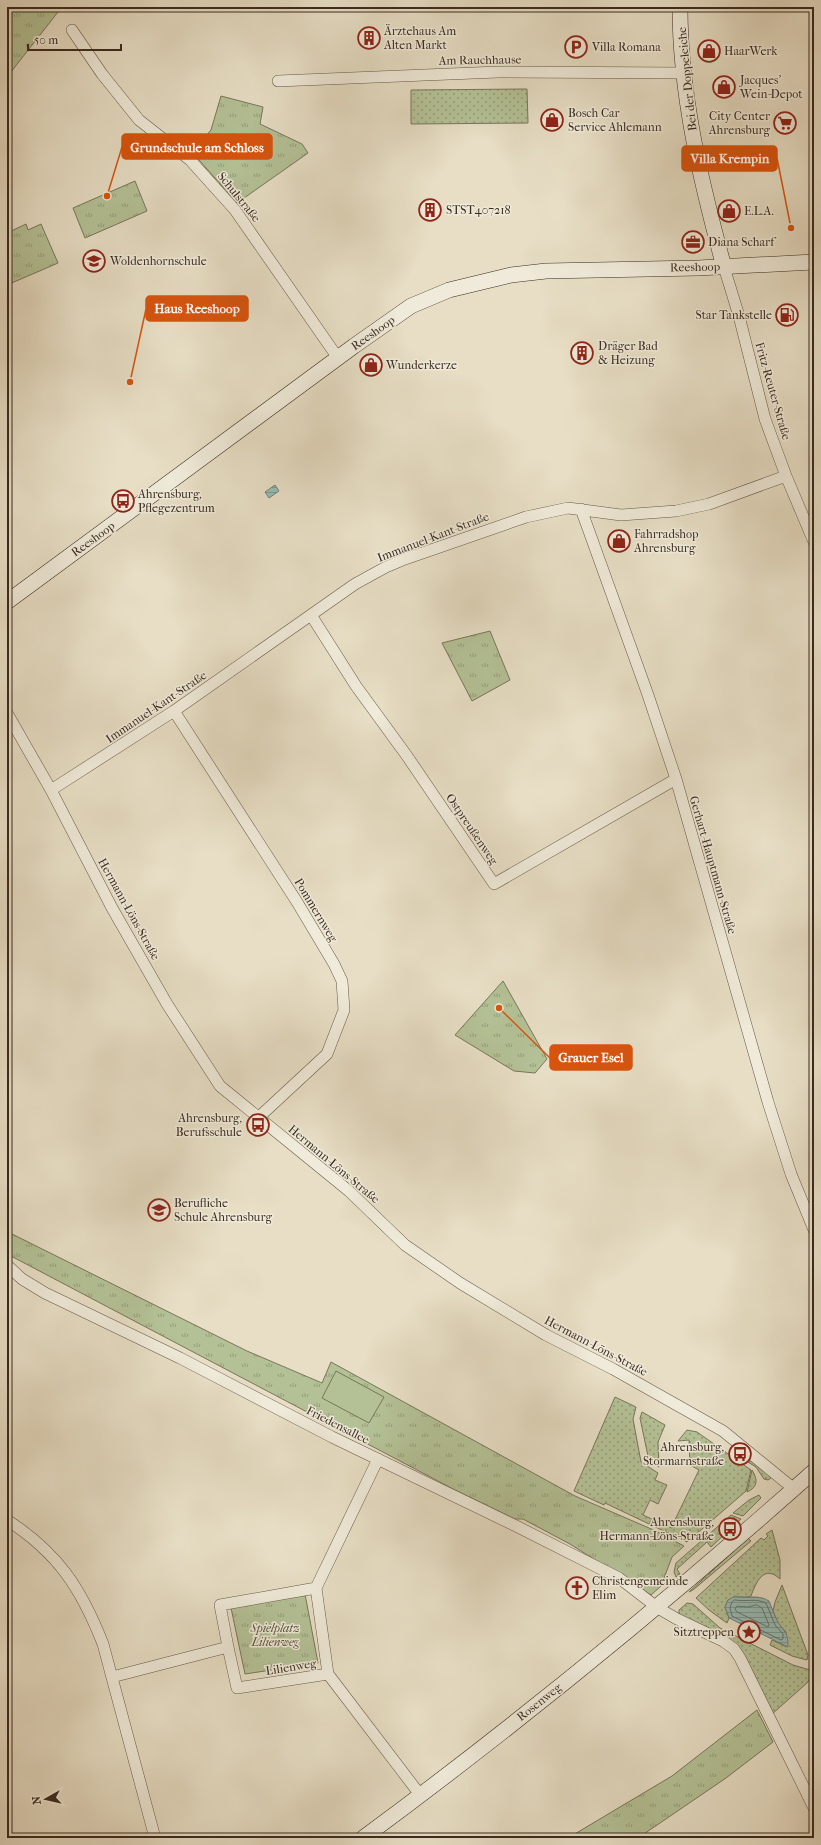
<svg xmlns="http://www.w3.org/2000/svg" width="821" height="1845" font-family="'IM FELL French Canon',serif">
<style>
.grass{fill:url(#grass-dots);stroke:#77765a}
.park{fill:url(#park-tufts);stroke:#77765a}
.pitch{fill:#b4c196;stroke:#77765a}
.water{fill:url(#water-rules);stroke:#72827a}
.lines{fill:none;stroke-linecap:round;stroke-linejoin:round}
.shore{stroke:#68736b;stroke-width:1}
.street-casing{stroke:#655748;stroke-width:12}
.secondary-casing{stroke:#3a2a1f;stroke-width:16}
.street{stroke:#efead9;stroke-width:11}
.secondary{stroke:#efead9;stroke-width:15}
.labels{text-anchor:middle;stroke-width:3;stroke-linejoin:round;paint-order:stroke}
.poi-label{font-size:12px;fill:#3a2a1f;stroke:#efead9;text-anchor:start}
.street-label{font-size:12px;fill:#3a2a1f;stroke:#efead9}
.park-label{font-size:12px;font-style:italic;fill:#58503d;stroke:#efead9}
.leader{fill:none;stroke:#d7540e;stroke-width:1.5}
.callout-dot{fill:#d7540e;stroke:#efead9;stroke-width:1.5}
.callout{fill:#d7540e;stroke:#d7540e;stroke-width:1.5}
.callout-label{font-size:13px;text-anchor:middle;font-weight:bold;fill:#fff}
</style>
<defs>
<pattern id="grass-dots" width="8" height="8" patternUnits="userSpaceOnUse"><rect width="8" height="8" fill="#b4c196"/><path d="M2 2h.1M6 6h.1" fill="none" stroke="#939d7a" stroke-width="1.8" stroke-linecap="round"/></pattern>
<pattern id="park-tufts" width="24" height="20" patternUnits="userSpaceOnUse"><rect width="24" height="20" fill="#b4c196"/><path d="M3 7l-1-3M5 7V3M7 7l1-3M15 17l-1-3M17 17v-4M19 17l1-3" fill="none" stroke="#939d7a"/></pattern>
<pattern id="water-rules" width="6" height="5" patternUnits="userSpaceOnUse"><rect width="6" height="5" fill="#97bcb7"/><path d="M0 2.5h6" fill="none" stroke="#7c9994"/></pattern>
</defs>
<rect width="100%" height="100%" fill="#e7dec5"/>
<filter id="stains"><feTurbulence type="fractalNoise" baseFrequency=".005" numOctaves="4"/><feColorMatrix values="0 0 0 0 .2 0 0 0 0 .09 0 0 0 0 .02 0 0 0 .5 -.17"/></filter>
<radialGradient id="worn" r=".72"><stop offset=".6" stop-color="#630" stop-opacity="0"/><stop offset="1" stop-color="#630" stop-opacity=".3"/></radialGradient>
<path class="grass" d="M527,89l1,34 -117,1v-34z
M615,1397l21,10 -3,12 8,43 17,11 -3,7 12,5 -9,19 -8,-4 -7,15 29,13 1,-1 -1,-1 27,-56 -9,-5 -1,-25 -11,1 9,-11 10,2 54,38 -5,21 -59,51 -82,-39 -1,2 -30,-14z
M642,1412l23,13 -7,17 1,25 -10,-6 -9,-43z
M745,1456l25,20 1,2 -3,2 -4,-1 -8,-12 -13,-8z
M752,1470c6,10 6,17 -5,22z
M759,1495l2,3 -18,18 -10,-3 16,-13z
M731,1515l10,4 -30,28 -4,-5 -30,27 3,5 -4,3 -2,-5 2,-9z
M772,1530l8,30v19c-16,-15 -24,3 -29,17 -9,3 -15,0 -23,4l-3,7 4,11 -2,5 -18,-13 -13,-12 65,-60 3,2 4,-4 -2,-2z
M748,1538l3,3 -58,49 -4,2z
M782,1585l26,70 -1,5 -15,-4 -22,-11 2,-5 15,7 -1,-15 -8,-9 -5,-12 2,-9z
M687,1603l6,1 27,24 73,37 17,5 1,7 -4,6 -35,31 -25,-49 -68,-51v-4z"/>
<path class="park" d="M7,7h58l-7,5 -51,65z
M221,96l42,11 -3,17 42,20 6,9 -71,50 -45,-51 19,-22z
M135,181l12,30 -62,27 -12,-30z
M26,224l2,6 13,-6 17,39 -51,22v-52z
M490,631l20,49 -38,21 -30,-58z
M503,981l44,78 -12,14 -21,-2 -59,-36z
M8,1232l239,119 75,32 9,-21 244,134 81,35 28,15 -12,11 -11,29 -10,9 -81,-51 -47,-25h-8l-60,-29 -444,-234z
M305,1594l13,69 -73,11 -14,-66z
M757,1710l16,32 -47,36 -88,60h-70l104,-62z"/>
<path class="pitch" d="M336,1371l48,26 -15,26 -47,-25z"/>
<path class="water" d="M275,485l4,6 -10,7 -4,-6z
M735,1596c13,3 23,-2 34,5 3,7 5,14 9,21 7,12 10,9 10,25l-59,-29 -4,-11 3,-7z"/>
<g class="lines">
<path class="shore" d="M735,1600c11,2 21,-2 31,3l9,22 8,9v5l-2,1 -49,-24 -2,-8 2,-6z
M757,1605l5,3 7,17 -1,2 -31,-15 -2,-3 2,-3 10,1z"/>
<g class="street-casing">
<path id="street" d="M72,30l30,44 37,46 51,40 45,50 103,148
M278,81l220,-9 185,1
M724,267l15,49 26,103 21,57 28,66
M581,509l67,186 28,84 92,323 23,72 23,56
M311,615l45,71 51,70 87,128 182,-105
M174,711l123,191 37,62 8,17 2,29 -17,44 -68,63
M7,713l44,77 61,118 55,96 53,82 129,105 56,54 55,38 86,52 67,34 110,62 71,58
M51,790l123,-79 181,-127 31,-17 19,-8 121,-42 42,-9 53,7 55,-4 33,-7 77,-28
M7,1265l15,14 23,14 135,65 152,79 186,90 101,51 39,30 19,11 46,22 11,8 6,9 74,150
M378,1459l-62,129 12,86 93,122
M7,1520c51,33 74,68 96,124l52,194
M228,1647l-8,-42 96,-17
M112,1677l116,-30 9,41 91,-14"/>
</g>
<g class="secondary-casing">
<path id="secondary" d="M680,7c0,88 21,175 44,260
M7,602l347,-256 57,-40 38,-16 62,-15 35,-4 152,-3 116,-6
M363,1838c156,-115 306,-238 451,-367"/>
</g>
<use href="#street" class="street"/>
<use href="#secondary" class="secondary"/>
</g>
<defs>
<g id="building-ring" transform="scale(1.15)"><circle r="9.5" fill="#efead9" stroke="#8f2418" stroke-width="1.5"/><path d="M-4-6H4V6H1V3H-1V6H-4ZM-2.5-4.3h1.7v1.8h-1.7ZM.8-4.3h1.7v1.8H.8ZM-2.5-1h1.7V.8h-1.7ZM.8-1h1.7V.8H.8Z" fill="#8f2418"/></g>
<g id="parking-ring" transform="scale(1.15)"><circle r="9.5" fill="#efead9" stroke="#8f2418" stroke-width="1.5"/><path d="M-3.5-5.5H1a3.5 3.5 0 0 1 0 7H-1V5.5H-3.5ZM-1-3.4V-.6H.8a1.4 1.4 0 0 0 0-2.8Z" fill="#8f2418"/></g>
<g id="shop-ring" transform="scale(1.15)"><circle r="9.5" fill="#efead9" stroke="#8f2418" stroke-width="1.5"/><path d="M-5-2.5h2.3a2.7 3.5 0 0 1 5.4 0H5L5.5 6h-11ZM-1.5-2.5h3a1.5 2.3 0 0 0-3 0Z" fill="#8f2418"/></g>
<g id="supermarket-ring" transform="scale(1.15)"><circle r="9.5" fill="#efead9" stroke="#8f2418" stroke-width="1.5"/><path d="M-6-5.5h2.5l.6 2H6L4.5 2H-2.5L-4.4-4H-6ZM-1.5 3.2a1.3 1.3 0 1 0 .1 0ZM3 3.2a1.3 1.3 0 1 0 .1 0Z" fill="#8f2418"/></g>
<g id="office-ring" transform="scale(1.15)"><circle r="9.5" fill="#efead9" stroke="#8f2418" stroke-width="1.5"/><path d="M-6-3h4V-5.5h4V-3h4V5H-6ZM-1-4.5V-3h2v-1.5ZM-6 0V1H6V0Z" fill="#8f2418"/></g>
<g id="school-ring" transform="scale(1.15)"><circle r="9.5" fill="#efead9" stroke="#8f2418" stroke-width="1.5"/><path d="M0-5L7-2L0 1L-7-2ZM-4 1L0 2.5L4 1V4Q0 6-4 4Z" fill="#8f2418"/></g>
<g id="fuel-ring" transform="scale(1.15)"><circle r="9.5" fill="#efead9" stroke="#8f2418" stroke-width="1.5"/><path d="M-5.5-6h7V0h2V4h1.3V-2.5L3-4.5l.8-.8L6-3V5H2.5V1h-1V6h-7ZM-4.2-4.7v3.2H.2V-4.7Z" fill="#8f2418"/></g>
<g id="bus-ring" transform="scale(1.15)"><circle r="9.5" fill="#efead9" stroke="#8f2418" stroke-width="1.5"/><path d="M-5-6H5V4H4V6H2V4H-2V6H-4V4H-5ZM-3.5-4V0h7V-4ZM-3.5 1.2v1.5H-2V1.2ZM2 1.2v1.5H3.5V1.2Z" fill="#8f2418"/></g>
<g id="church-ring" transform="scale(1.15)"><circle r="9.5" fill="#efead9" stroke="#8f2418" stroke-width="1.5"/><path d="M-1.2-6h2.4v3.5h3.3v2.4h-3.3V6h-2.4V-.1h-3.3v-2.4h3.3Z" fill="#8f2418"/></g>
<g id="sight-ring" transform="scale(1.15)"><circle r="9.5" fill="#efead9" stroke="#8f2418" stroke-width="1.5"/><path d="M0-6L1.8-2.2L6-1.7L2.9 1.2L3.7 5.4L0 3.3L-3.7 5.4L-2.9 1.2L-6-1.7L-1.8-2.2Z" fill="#8f2418"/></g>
</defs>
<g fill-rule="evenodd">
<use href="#building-ring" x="369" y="38"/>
<use href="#parking-ring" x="576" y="47"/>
<use href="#shop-ring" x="709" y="51"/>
<use href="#shop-ring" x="724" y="87"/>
<use href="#shop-ring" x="552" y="120"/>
<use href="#supermarket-ring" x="785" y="123"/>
<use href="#building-ring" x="430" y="210"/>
<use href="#shop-ring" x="729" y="211"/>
<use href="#office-ring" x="693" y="242"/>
<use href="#school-ring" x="94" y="261"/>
<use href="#fuel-ring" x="787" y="315"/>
<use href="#building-ring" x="582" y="353"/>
<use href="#shop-ring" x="371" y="365"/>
<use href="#bus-ring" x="123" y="501"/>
<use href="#shop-ring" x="619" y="541"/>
<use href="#bus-ring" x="258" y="1125"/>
<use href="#school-ring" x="159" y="1210"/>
<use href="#bus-ring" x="740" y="1454"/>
<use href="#bus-ring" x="730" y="1529"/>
<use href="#church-ring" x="577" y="1588"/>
<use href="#sight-ring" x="749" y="1632"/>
</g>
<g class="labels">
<g class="poi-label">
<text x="384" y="35">Ärztehaus Am<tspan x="384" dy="14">Alten Markt</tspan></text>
<text x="592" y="51">Villa Romana</text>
<text x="724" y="55">HaarWerk</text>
<text x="740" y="84">Jacques’<tspan x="740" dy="14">Wein-Depot</tspan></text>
<text x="568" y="117">Bosch Car<tspan x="568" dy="14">Service Ahlemann</tspan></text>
<text x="770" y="120" text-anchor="end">City Center<tspan x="770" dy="14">Ahrensburg</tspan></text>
<text x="446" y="214">STST407218</text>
<text x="744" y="215">E.L.A.</text>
<text x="708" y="246">Diana Scharf</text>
<text x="110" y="265">Woldenhornschule</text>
<text x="772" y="319" text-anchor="end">Star Tankstelle</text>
<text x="598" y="350">Dräger Bad<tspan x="598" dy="14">&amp; Heizung</tspan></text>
<text x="386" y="369">Wunderkerze</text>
<text x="138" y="498">Ahrensburg,<tspan x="138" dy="14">Pflegezentrum</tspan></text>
<text x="634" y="538">Fahrradshop<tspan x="634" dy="14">Ahrensburg</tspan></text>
<text x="242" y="1122" text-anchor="end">Ahrensburg,<tspan x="242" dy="14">Berufsschule</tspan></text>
<text x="174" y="1207">Berufliche<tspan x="174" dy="14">Schule Ahrensburg</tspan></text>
<text x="724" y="1451" text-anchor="end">Ahrensburg,<tspan x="724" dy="14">Stormarnstraße</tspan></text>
<text x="714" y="1526" text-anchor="end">Ahrensburg,<tspan x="714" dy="14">Hermann-Löns-Straße</tspan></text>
<text x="592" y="1585">Christengemeinde<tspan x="592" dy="14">Elim</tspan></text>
<text x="734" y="1636" text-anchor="end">Sitztreppen</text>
</g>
<g class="street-label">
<text transform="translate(480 60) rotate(-1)" y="4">Am Rauchhause</text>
<text transform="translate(687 79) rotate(-96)" y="4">Bei der Doppeleiche</text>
<text transform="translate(239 197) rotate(51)" y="4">Schulstraße</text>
<text transform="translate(695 267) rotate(-1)" y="4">Reeshoop</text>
<text transform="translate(373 333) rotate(-35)" y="4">Reeshoop</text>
<text transform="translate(773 391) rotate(74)" y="4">Fritz-Reuter-Straße</text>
<text transform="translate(433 537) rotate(-21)" y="4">Immanuel-Kant-Straße</text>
<text transform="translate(93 539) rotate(-36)" y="4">Reeshoop</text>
<text transform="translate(156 707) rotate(-34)" y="4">Immanuel-Kant-Straße</text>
<text transform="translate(472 829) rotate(56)" y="4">Ostpreußenweg</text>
<text transform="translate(713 865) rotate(74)" y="4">Gerhart-Hauptmann-Straße</text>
<text transform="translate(129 909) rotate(61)" y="4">Hermann-Löns-Straße</text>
<text transform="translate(316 910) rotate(59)" y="4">Pommernweg</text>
<text transform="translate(334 1164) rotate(40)" y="4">Hermann-Löns-Straße</text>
<text transform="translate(596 1346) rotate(28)" y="4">Hermann-Löns-Straße</text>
<text transform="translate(338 1425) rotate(27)" y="4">Friedensallee</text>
<text transform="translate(291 1667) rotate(-9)" y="4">Lilienweg</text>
<text transform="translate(539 1702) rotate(-38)" y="4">Rosenweg</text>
</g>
<g class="park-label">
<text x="275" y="1632">Spielplatz<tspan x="275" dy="14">Lilienweg</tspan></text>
</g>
</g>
<path class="leader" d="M107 196L122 147M791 228L777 158M130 382L146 309M499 1008L550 1058"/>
<g class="callout-dot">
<circle cx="107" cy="196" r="4"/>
<circle cx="791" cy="228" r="4"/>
<circle cx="130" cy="382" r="4"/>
<circle cx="499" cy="1008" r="4"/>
</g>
<g class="callout">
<rect x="122" y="134" width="150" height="25" rx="4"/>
<rect x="682" y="146" width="95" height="25" rx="4"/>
<rect x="146" y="296" width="102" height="25" rx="4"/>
<rect x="550" y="1045" width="82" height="25" rx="4"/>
</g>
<g class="callout-label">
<text x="197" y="152">Grundschule am Schloss</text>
<text x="730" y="163">Villa Krempin</text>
<text x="197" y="313">Haus Reeshoop</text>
<text x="591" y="1062">Grauer Esel</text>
</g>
<rect width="821" height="1845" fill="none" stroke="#e7dec5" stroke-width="24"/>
<rect x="8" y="8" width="805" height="1829" fill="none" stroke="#3a2a1f" stroke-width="2"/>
<rect x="12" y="12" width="797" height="1821" fill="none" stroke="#3a2a1f"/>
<g transform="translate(46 1799) rotate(262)" stroke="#efead9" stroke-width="3" paint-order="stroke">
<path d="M0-3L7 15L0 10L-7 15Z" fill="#3a2a1f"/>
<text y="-6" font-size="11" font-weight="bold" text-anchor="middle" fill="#3a2a1f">N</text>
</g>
<path d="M28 44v6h93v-6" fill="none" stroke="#3a2a1f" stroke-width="2"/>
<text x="34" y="44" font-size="12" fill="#3a2a1f" stroke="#efead9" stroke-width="3" paint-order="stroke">50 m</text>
<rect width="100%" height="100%" filter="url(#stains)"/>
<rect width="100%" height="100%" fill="url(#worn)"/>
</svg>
